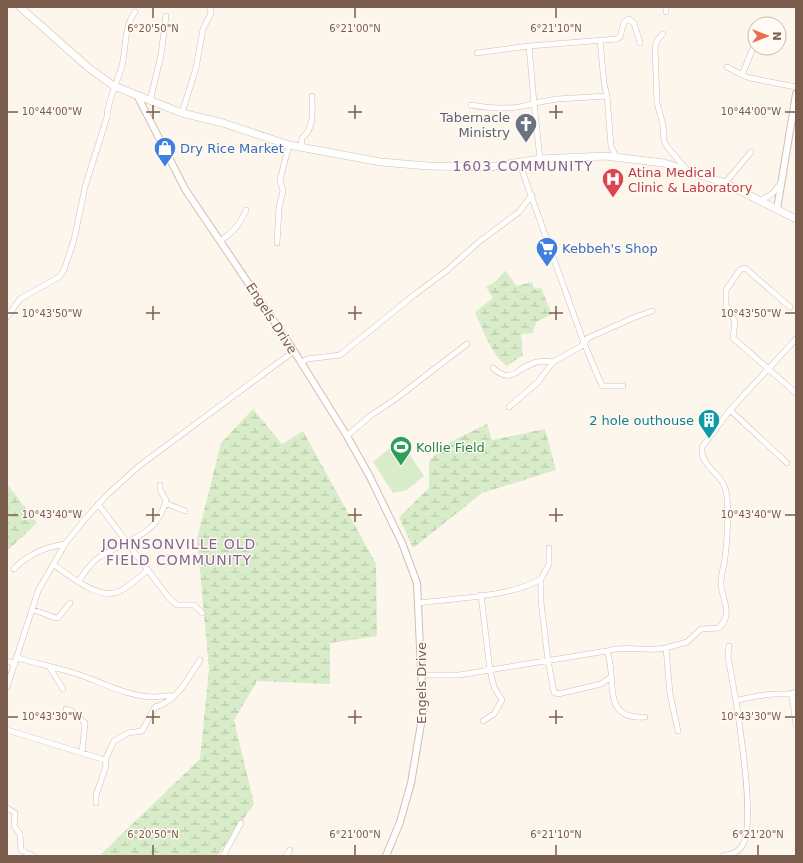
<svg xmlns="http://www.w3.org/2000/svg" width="803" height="863" font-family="'DejaVu Sans',sans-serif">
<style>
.green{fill:#d8ecc9}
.wetland{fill:url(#wetland-marsh)}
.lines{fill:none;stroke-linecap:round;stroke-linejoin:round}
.minor-casing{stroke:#d1beb0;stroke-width:6}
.tertiary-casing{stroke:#d1beb0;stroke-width:8}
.secondary-casing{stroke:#d6c0b0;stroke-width:8}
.minor{stroke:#fff;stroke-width:5}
.tertiary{stroke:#fff;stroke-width:6}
.secondary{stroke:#fff;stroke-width:7}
.ticks{fill:none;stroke:#7a5c4d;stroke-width:1.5}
.labels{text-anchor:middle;stroke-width:3;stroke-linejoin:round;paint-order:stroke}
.worship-label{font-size:13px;fill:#5b616d;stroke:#fffaf3;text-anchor:end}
.shop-label{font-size:13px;fill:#366cbe;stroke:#fffaf3;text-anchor:start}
.health-label{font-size:13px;fill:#be3a42;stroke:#fffaf3;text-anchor:start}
.street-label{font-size:13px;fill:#7a5c4d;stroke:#fffaf3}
.culture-label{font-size:13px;fill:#0d838f;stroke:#fffaf3;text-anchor:end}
.leisure-label{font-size:13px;fill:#27864d;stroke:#fffaf3;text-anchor:start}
.neighbourhood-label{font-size:14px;letter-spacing:1px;fill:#846695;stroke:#fffaf3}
.ticks-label{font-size:10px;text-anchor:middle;fill:#7a5c4d;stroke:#fffaf3;stroke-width:3;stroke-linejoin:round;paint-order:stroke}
</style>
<defs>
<pattern id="wetland-marsh" width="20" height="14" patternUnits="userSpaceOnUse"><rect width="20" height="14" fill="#d8ecc9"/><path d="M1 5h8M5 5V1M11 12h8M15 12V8" fill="none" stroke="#b4c2a5"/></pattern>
</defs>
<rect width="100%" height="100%" fill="#fdf6ec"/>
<path class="green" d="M400,440l24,36 -17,14 -14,3 -20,-31z"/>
<path class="wetland" d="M505,271l12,15 15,-4 2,7 7,-1 11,26 -16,8 -3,11 -12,1 2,21 -16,11c-15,-10 -25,-38 -32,-54l18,-14 -7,-11 9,-5z
M253,409l29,35 21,-13 73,133 1,72 -47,7v41l-73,-3 -23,39 20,84 -37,52h-118l101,-97 9,-90 -12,-130 24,-96z
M487,424l5,16 53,-11 11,41 -74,23 -69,55 -14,-31 30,-29v-27l15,-16z
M7,484l30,39 -30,28z"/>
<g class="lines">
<g class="minor-casing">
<path id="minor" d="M666,7v5
M663,34l-5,5 -3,8 2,56 6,22 1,16 4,7 19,22
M600,40l4,43 3,13
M753,48l-11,27 8,3 46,9
M477,53l52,-7
M727,67l15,8
M150,101l11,-46 5,-39
M471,105c21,4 43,5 63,-2l6,56
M182,113l14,-45 7,-39 8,-16 -1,-6
M301,148l1,-10c13,-10 10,-27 10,-42
M616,157l-5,-11 -4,-50 -50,3 -23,4 -5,-57 88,-7 3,-2 4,-15 5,-3 5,4 6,20
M519,162l65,181 18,43h21
M725,183l26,-31
M760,201l12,-7 9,-11
M220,241c13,-9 20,-16 26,-31
M277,243l2,-35 4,-17 -3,-11 9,-35
M790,307l-45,-39 -5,2 -14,20v15l9,17 -2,16 63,55
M7,317l13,-18 39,-22 5,-7 10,-30 11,-53 22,-70c1,-19 10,-33 15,-51 4,-17 2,-40 13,-54
M301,363l6,-4 33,-4 74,-60 31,-23 35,-31 39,-29 13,-17
M493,368c19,18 25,-2 44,-6 6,-2 11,0 16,0
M509,407l29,-25 15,-20 27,-15 8,-9 45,-20 19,-7
M730,410l57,53
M347,436l23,-20 24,-16 73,-56
M165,503l20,8
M98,504l71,94 8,7h17l8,8
M549,548v16l-8,15v23l7,59 6,31 4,2 43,-10 10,-7
M53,564c15,11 48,38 67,27 10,-5 19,-14 28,-21
M14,569c14,-15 31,-22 51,-25
M78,582c6,-8 12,-19 20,-24 26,-17 60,-22 68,-58l-6,-10v-5
M481,595l9,75 4,17 8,13 -8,14 -11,7
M419,603c36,-5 92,-6 122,-24
M32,610c9,1 19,8 26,8l12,-15
M729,646l-1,11 8,44c7,-3 32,-7 41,-7 7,0 13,1 19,-2
M666,648l21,-6 14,-13 18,-1c14,-14 4,-26 2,-43 -1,-8 3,-18 4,-27 2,-16 5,-56 0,-70 -5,-16 -25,-22 -23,-41l28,-37 66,-71
M18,658c20,6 42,10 62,17 23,8 47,21 73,22 7,0 13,-2 21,-1
M7,661l8,3
M50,668l13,21
M422,675h37l148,-24
M7,687l31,-96 27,-47 19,-24 24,-26 31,-28 155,-115
M792,694l4,32
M66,709l6,2 13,12 -3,30
M645,717c-46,3 -27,-40 -38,-66 17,-6 40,1 59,-3l4,46 8,37
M7,730l98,30
M96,803v-8l10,-29 -1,-6 9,-19 14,-8 14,-2 13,-24c22,-5 33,-29 45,-47
M7,808l8,5 -1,13 6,8 1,16 12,6
M223,856l18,-33
M286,856l4,-6
M723,856c7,-2 15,-3 19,-10 14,-20 -2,-117 -6,-145"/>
</g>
<g class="tertiary-casing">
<path id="tertiary" d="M138,97l47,92 109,162 53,85 23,41 32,66 15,40 6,129 -12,71 -11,39 -14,34
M777,209l19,-115"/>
</g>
<g class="secondary-casing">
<path id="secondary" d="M20,7l70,62 24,17 68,27 41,10 66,22 92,17 47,4 62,1 50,-8 65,-3 59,7 61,20 71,36"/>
</g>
<use href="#minor" class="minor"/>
<use href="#tertiary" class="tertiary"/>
<use href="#secondary" class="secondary"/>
</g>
<path class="ticks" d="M153,8v10M355,8v10M556,8v10M153,105v14M355,105v14M556,105v14M8,112h10M146,112h14M348,112h14M549,112h14M785,112h10M153,306v14M355,306v14M556,306v14M8,313h10M146,313h14M348,313h14M549,313h14M785,313h10M153,508v14M355,508v14M556,508v14M8,515h10M146,515h14M348,515h14M549,515h14M785,515h10M153,710v14M355,710v14M556,710v14M8,717h10M146,717h14M348,717h14M549,717h14M785,717h10M153,845v10M355,845v10M556,845v10M758,845v10"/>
<defs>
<g id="church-pin" transform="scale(1.15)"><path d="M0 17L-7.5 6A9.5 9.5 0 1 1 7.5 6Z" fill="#6b7280" stroke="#fffaf3"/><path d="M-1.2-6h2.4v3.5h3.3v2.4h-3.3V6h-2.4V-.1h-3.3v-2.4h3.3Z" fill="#fff"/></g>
<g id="shop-pin" transform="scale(1.15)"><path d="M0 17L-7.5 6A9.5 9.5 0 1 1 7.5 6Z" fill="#3f7fe0" stroke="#fffaf3"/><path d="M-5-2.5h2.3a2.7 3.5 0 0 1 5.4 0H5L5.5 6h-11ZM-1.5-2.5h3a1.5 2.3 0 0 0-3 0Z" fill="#fff"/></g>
<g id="hospital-pin" transform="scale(1.15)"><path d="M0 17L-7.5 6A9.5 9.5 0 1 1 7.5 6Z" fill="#e0444e" stroke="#fffaf3"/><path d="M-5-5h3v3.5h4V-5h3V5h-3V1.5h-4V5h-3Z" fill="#fff"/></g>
<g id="supermarket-pin" transform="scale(1.15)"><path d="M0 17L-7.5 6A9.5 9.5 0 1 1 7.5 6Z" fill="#3f7fe0" stroke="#fffaf3"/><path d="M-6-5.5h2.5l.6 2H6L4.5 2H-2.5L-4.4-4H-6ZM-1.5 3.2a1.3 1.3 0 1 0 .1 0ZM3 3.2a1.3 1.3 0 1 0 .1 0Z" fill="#fff"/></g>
<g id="building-pin" transform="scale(1.15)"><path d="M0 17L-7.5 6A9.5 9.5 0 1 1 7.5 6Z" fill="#0f9aa8" stroke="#fffaf3"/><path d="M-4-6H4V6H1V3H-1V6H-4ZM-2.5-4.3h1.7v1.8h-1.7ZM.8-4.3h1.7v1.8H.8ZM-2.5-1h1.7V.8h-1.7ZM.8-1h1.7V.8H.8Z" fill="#fff"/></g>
<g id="stadium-pin" transform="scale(1.15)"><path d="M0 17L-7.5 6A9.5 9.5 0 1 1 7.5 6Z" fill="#2e9e5b" stroke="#fffaf3"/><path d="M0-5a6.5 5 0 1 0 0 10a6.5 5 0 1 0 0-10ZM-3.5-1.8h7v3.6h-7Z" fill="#fff"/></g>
</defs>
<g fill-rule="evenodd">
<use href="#church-pin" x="526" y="124"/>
<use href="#shop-pin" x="165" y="148"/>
<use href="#hospital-pin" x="613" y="179"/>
<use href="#supermarket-pin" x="547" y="248"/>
<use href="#building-pin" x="709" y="420"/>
<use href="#stadium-pin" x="401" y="447"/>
</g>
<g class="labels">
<g class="worship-label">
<text x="510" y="122">Tabernacle<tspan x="510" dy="15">Ministry</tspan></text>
</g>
<g class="shop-label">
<text x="180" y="153">Dry Rice Market</text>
<text x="562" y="253">Kebbeh's Shop</text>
</g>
<g class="health-label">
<text x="628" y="177">Atina Medical<tspan x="628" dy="15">Clinic &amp; Laboratory</tspan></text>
</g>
<g class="street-label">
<text transform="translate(272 318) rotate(57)" y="5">Engels Drive</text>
<text transform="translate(421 683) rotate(-90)" y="5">Engels Drive</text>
</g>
<g class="culture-label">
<text x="694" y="425">2 hole outhouse</text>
</g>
<g class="leisure-label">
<text x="416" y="452">Kollie Field</text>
</g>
<g class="neighbourhood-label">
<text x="523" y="171">1603 COMMUNITY</text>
<text x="179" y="549">JOHNSONVILLE OLD<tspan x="179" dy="16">FIELD COMMUNITY</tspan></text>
</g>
</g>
<g class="ticks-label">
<text x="153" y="32">6°20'50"N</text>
<text x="355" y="32">6°21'00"N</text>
<text x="556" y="32">6°21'10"N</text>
<text x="751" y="115">10°44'00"W</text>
<text x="52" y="115">10°44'00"W</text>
<text x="751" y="317">10°43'50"W</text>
<text x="52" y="317">10°43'50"W</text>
<text x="751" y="518">10°43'40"W</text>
<text x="52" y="518">10°43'40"W</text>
<text x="52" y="720">10°43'30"W</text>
<text x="751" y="720">10°43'30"W</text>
<text x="153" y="838">6°20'50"N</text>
<text x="355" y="838">6°21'00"N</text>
<text x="556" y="838">6°21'10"N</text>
<text x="758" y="838">6°21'20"N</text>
</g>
<rect width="803" height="863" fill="none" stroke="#7a5c4d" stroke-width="16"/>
<g transform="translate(767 36) rotate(90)"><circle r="19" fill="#fffaf3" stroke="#cabbb1"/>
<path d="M0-3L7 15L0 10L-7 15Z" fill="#e76f51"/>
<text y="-6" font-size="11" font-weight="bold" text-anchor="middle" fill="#7a5c4d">N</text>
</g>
</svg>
